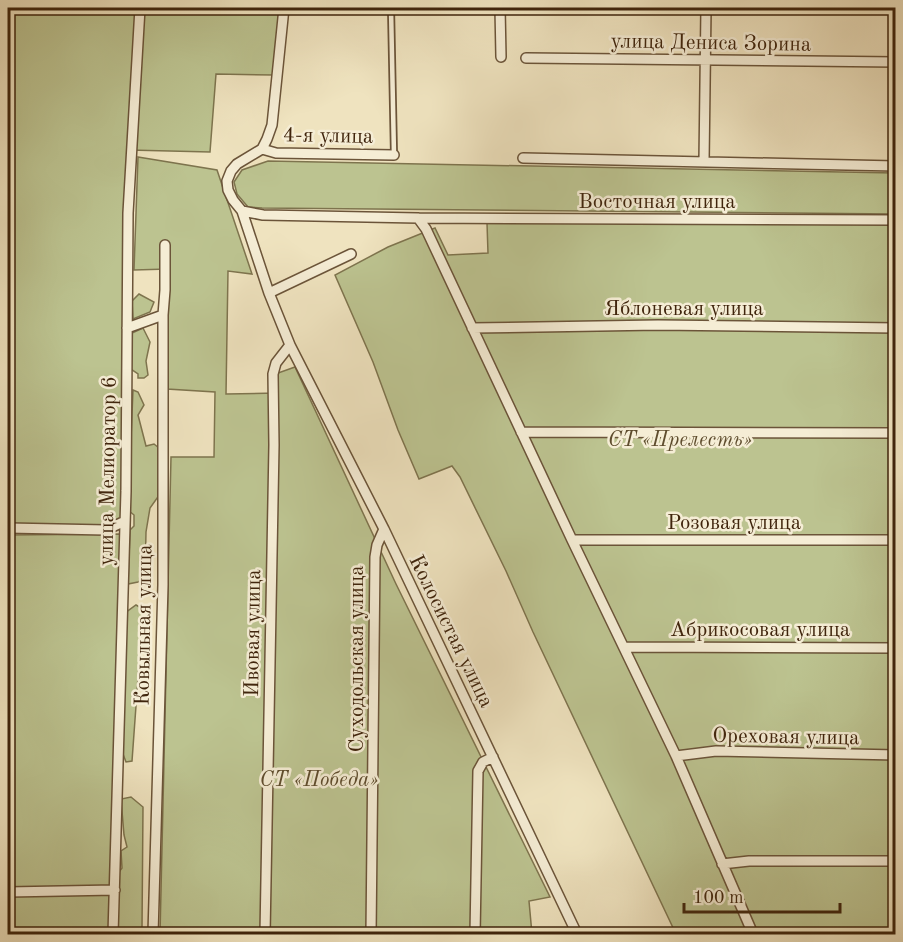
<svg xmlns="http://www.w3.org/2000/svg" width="903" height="942" font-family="'Old Standard TT',serif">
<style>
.green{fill:#bcc390;stroke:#7e744e;stroke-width:1.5}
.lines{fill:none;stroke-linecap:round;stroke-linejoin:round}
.service-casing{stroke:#6b5439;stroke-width:8}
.minor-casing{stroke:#6b5439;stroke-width:12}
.service{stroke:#f5edd5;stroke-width:4.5}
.minor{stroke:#f5edd5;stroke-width:9}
.labels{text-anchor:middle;stroke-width:5;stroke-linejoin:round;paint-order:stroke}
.street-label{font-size:21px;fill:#3f240c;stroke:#f5edd5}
.park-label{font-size:21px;font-style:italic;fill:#5e4c2d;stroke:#f5edd5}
</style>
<rect width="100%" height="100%" fill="#efe3bf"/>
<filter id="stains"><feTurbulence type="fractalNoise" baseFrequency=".00333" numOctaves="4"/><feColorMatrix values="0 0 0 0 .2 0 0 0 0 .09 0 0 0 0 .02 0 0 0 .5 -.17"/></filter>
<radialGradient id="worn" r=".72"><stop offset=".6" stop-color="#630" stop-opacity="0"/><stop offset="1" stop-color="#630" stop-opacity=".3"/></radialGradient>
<path class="green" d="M8,8h273l-8,67 -57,-1 -6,78 -81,-2 -8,376 -113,-1z
M138,157l79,13 35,104 -24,-3 -2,123 51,-1 1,-20 17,-6 101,217 154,313 -21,4 3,33h-372l11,-477h43l1,-65 -48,-3 1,-120 -34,1z
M268,161l627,12v41l-633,-6 -14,-1 -11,-13 -3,-12 8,-12z
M487,223l408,1v710h-219l-143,-302 -27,-61 -46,-94 -8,-11 -33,13 -21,-49 -25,-68 -38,-87 53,-28 47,-19 13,27 40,-2z
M139,294l15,8 -4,10 -17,7 -1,-18z
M143,328l7,14 -4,19 2,14 -4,3h-6v-4l-7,-5 1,-36z
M133,390l5,2 6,13 -6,10 8,31 8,-2 5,4 1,46 -10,14 -4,24 -1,46 -7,4 -10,2 2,-54 4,-4v-11l-6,-5z
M120,534l2,4 -11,396h-103v-399z
M136,605l7,4 -11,152 -6,1 -3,-8 2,-141z
M131,797l12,10 -1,121 -7,6h-19l3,-62 3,-4 -1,-17 6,-4 -3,-12 -3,-36z"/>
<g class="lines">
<g class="service-casing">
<path id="service" d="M391,8l3,147"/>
</g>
<g class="minor-casing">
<path id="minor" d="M284,8l-12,117 -5,14 -5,10 -25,15 -6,7 -4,10 1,9 5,10 9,11 21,4 155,3 478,2
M500,8l1,49
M526,58l370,4
M262,149l14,4 118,2
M523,158l373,8
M704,162l2,-154
M242,211l27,82 21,52 -14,18 -3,11 1,71 -9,489
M418,218l8,11 146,311 104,216 77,178
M269,293l82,-39
M127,328l36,-13 2,-25v-45
M472,328l186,-3 238,3
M290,345l94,184 193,405
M521,432l375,1
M8,528l98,2 19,-9
M572,540h324
M624,647l272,1
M676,756l40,-5 180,4
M722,864l27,-3h147
M8,892l107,-2
M113,934l13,-443 2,-278 12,-205
M153,934l10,-349v-270
M371,934l4,-377 2,-12 7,-16
M475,934l3,-163 5,-9 10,-5"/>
</g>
<use href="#service" class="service"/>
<use href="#minor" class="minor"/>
</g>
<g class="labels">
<g class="street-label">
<text transform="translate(711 42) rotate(1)" y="7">улица Дениса Зорина</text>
<text transform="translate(328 135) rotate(1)" y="7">4-я улица</text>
<text x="657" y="208">Восточная улица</text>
<text x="684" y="315">Яблоневая улица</text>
<text transform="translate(107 471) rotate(-89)" y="7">улица Мелиоратор 6</text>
<text x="734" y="529">Розовая улица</text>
<text transform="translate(143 625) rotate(-89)" y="7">Ковыльная улица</text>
<text x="760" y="636">Абрикосовая улица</text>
<text transform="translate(452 631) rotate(64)" y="7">Колосистая улица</text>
<text transform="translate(252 633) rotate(-89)" y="7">Ивовая улица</text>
<text transform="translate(356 659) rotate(-90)" y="7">Суходольская улица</text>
<text transform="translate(786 736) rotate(1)" y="7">Ореховая улица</text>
</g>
<g class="park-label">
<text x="680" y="446">СТ «Прелесть»</text>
<text x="319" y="786">СТ «Победа»</text>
</g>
</g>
<rect width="903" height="942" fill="none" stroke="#efe3bf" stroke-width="30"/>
<rect x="9" y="9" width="885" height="924" fill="none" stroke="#3f240c" stroke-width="3"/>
<rect x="15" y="15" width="873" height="912" fill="none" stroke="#3f240c" stroke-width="1.5"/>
<path d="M684 903v9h156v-9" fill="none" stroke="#3f240c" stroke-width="3"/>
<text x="693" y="903" font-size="18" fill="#3f240c" stroke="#f5edd5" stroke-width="4.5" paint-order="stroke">100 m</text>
<rect width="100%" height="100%" filter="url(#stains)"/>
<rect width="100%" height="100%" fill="url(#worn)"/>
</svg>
